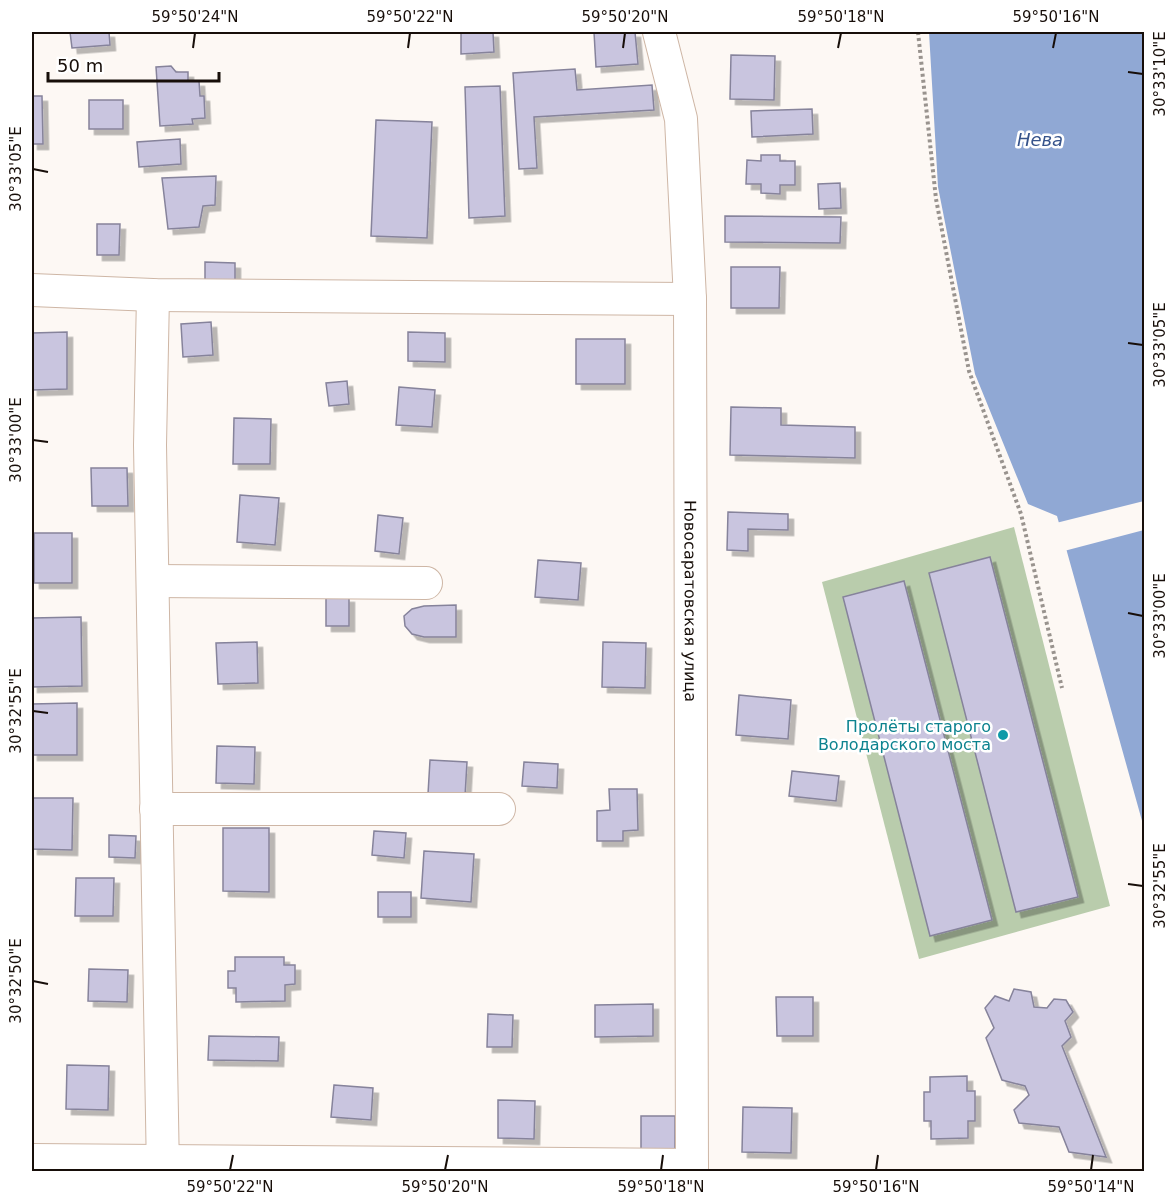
<svg xmlns="http://www.w3.org/2000/svg" width="1176" height="1203" font-family="'DejaVu Sans',sans-serif">
<style>
.green{fill:#b9ccac}
.water{fill:#90a8d4}
.pier{fill:#fdf8f4}
.building{fill:#c9c5df;stroke:#86839b;stroke-width:1.5;filter:url(#shadow)}
.lines{fill:none;stroke-linecap:round;stroke-linejoin:round}
.minor-casing{stroke:#ceb6a5;stroke-width:34}
.path{stroke:#99938e;stroke-width:4;stroke-dasharray:3 3;stroke-linecap:butt}
.minor{stroke:#fff;stroke-width:32}
.ticks{fill:none;stroke:#170e09;stroke-width:2}
.culture-dot{fill:#0f9aa8;stroke:#fff;stroke-width:2}
.labels{text-anchor:middle;stroke-width:5;stroke-linejoin:round;paint-order:stroke}
.street-label{font-size:16px;fill:#170e09;stroke:#fff}
.culture-label{font-size:16px;fill:#0d838f;stroke:#fff;text-anchor:end}
.water-label{font-size:18px;font-style:italic;fill:#36538b;stroke:#fff}
.neatline{fill:none;stroke:#170e09;stroke-width:2}
.ticks-label{font-size:15px;text-anchor:middle;fill:#170e09}
</style>
<defs>
<filter id="shadow"><feDropShadow dx="5.5" dy="5.5" stdDeviation="0" flood-color="#0004"/></filter>
</defs>
<rect width="100%" height="100%" fill="#fdf8f4"/>
<path class="green" d="M1014,527l96,379 -191,53 -97,-377z"/>
<path class="water" d="M929,32h215v796l-87,-312 -29,-12 -53,-130 -37,-187z"/>
<path class="pier" d="M1144,501v29l-80,21 -8,-28z"/>
<path class="building" d="M70,32h39l1,13 -38,3z
M461,32h32l1,20 -33,2z
M594,32h41l3,32 -42,3z
M731,55l44,1 -1,44 -44,-1z
M171,66l5,6h12v9h11l1,15h4l1,22 -13,1 1,5 -33,2 -4,-59z
M575,69l2,21 75,-5 2,25 -120,7 3,51 -18,1 -6,-96z
M500,86l5,130 -36,2 -4,-131z
M32,96h10l1,48h-11z
M89,100h34v29h-34z
M812,109l1,25 -61,3 -1,-26z
M376,120l56,2 -5,116 -56,-2z
M180,139l1,25 -42,3 -2,-25z
M761,155h19v6h15v24h-15v9l-19,-1v-9h-15l1,-24 14,1z
M216,176l-1,29 -12,1 -4,21 -31,2 -6,-51z
M840,183l1,25 -22,1 -1,-25z
M725,216l116,1 -1,26 -115,-1z
M97,224h23l-1,31h-22z
M205,262l30,1v19h-30z
M731,267h49l-1,41h-48z
M211,322l2,33 -30,2 -2,-33z
M67,332v57l-35,1v-57z
M408,332l37,1v29l-37,-1z
M576,339h49v45h-49z
M347,381l2,23 -20,2 -3,-23z
M399,387l36,3 -3,37 -36,-2z
M731,407l50,1v17l74,2v31l-125,-3z
M234,418l37,1 -1,45h-37z
M91,468h36l1,38h-36z
M240,495l39,3 -4,47 -38,-3z
M728,512l60,2v16l-40,-1v22l-21,-1z
M378,515l25,3 -4,36 -24,-3z
M34,533h38v50h-38z
M990,557l88,340 -62,15 -87,-339z
M538,560l43,3 -3,37 -43,-3z
M904,581l88,339 -62,16 -87,-339z
M326,597h23v29h-23z
M456,605v32h-32l-12,-3 -7,-8 -1,-10 8,-7 12,-3z
M81,617l1,69 -50,1v-69z
M257,642l1,41 -40,1 -2,-41z
M603,642l43,1 -1,45 -43,-1z
M739,695l52,5 -3,39 -52,-4z
M77,703v52h-45v-51z
M217,746l38,1 -1,37 -38,-1z
M430,760l37,2 -2,34 -37,-2z
M524,762l34,2 -1,24 -35,-2z
M792,771l47,5 -3,25 -47,-5z
M609,789h28l1,41 -15,1v10h-26v-30l13,-1z
M32,798h41l-1,52 -40,-1z
M223,828h46v64l-46,-1z
M374,831l32,2 -2,25 -32,-3z
M109,835l27,1 -1,22 -26,-1z
M424,851l50,3 -3,48 -50,-4z
M76,878h38l-1,38h-38z
M378,892h33v25h-33z
M235,957h49v8h11v19l-10,1v16l-49,1v-14h-8v-17h7z
M89,969l39,1 -1,32 -39,-1z
M1014,989l17,3 3,15 13,1 7,-9 12,1 7,12 -8,9 6,16 -9,9 44,111 -37,-5 -10,-25 -40,-4 -5,-13 15,-15 -4,-9 -23,-6 -16,-42 8,-10 -9,-20 10,-12 14,5z
M776,997h37v39h-36z
M653,1004v32l-58,1v-32z
M488,1014l25,1 -1,32h-25z
M209,1036l70,1 -1,24 -70,-1z
M67,1065l42,1 -1,44 -42,-1z
M967,1076v15h8v30h-7v17l-37,1v-18h-7v-29h6v-15z
M334,1085l39,3 -2,32 -40,-3z
M498,1100l37,1 -1,38 -36,-1z
M743,1107l49,1 -1,45 -49,-1z
M641,1116h34v36l-34,-1z"/>
<g class="lines">
<g class="minor-casing">
<g id="minor">
<path id="s1" d="M659,32l22,87 9,180 2,873"/>
<path d="M32,290l121,5 537,4"/>
<path d="M153,295l-3,150 13,727"/>
<path d="M154,581l272,2"/>
<path d="M156,809h343"/>
<path d="M32,1160l660,5"/>
</g>
</g>
<path class="path" d="M918,32l18,167 33,172 52,143 41,174"/>
<use href="#minor" class="minor"/>
</g>
<path class="ticks" d="M193,48l2,-15M408,48l2,-15M623,48l2,-15M838,48l3,-15M1053,48l3,-15M1128,72l15,2M33,169l15,3M1128,343l15,2M33,440l15,2M1128,613l15,3M33,711l15,2M1128,884l15,2M33,981l15,3M230,1170l3,-15M445,1170l3,-15M661,1170l2,-15M876,1170l2,-15M1091,1170l2,-15"/>
<circle class="culture-dot" cx="1003" cy="735" r="6"/>
<g class="labels">
<g class="street-label">
<text dy="6" stroke="none"><textPath href="#s1" startOffset="572">Новосаратовская улица</textPath></text>
</g>
<g class="culture-label">
<text x="991" y="732">Пролёты старого<tspan x="991" dy="18">Володарского моста</tspan></text>
</g>
<g class="water-label">
<text x="1040" y="146">Нева</text>
</g>
</g>
<rect width="1176" height="1203" fill="none" stroke="#ffffff" stroke-width="66"/>
<path d="M48 72v9h171v-9" fill="none" stroke="#170e09" stroke-width="3"/>
<text x="57" y="72" font-size="18" fill="#170e09" stroke="#ffffff" stroke-width="4.5" paint-order="stroke">50 m</text>
<rect x="33" y="33" width="1110" height="1137" class="neatline"/>
<g class="ticks-label">
<text x="195" y="22">59°50'24"N</text>
<text x="410" y="22">59°50'22"N</text>
<text x="625" y="22">59°50'20"N</text>
<text x="841" y="22">59°50'18"N</text>
<text x="1056" y="22">59°50'16"N</text>
<text transform="translate(1160 74) rotate(-90)" y="5">30°33'10"E</text>
<text transform="translate(16 169) rotate(-90)" y="5">30°33'05"E</text>
<text transform="translate(1160 345) rotate(-90)" y="5">30°33'05"E</text>
<text transform="translate(16 440) rotate(-90)" y="5">30°33'00"E</text>
<text transform="translate(1160 616) rotate(-90)" y="5">30°33'00"E</text>
<text transform="translate(16 711) rotate(-90)" y="5">30°32'55"E</text>
<text transform="translate(1160 886) rotate(-90)" y="5">30°32'55"E</text>
<text transform="translate(16 981) rotate(-90)" y="5">30°32'50"E</text>
<text x="230" y="1192">59°50'22"N</text>
<text x="445" y="1192">59°50'20"N</text>
<text x="661" y="1192">59°50'18"N</text>
<text x="876" y="1192">59°50'16"N</text>
<text x="1091" y="1192">59°50'14"N</text>
</g>
</svg>
